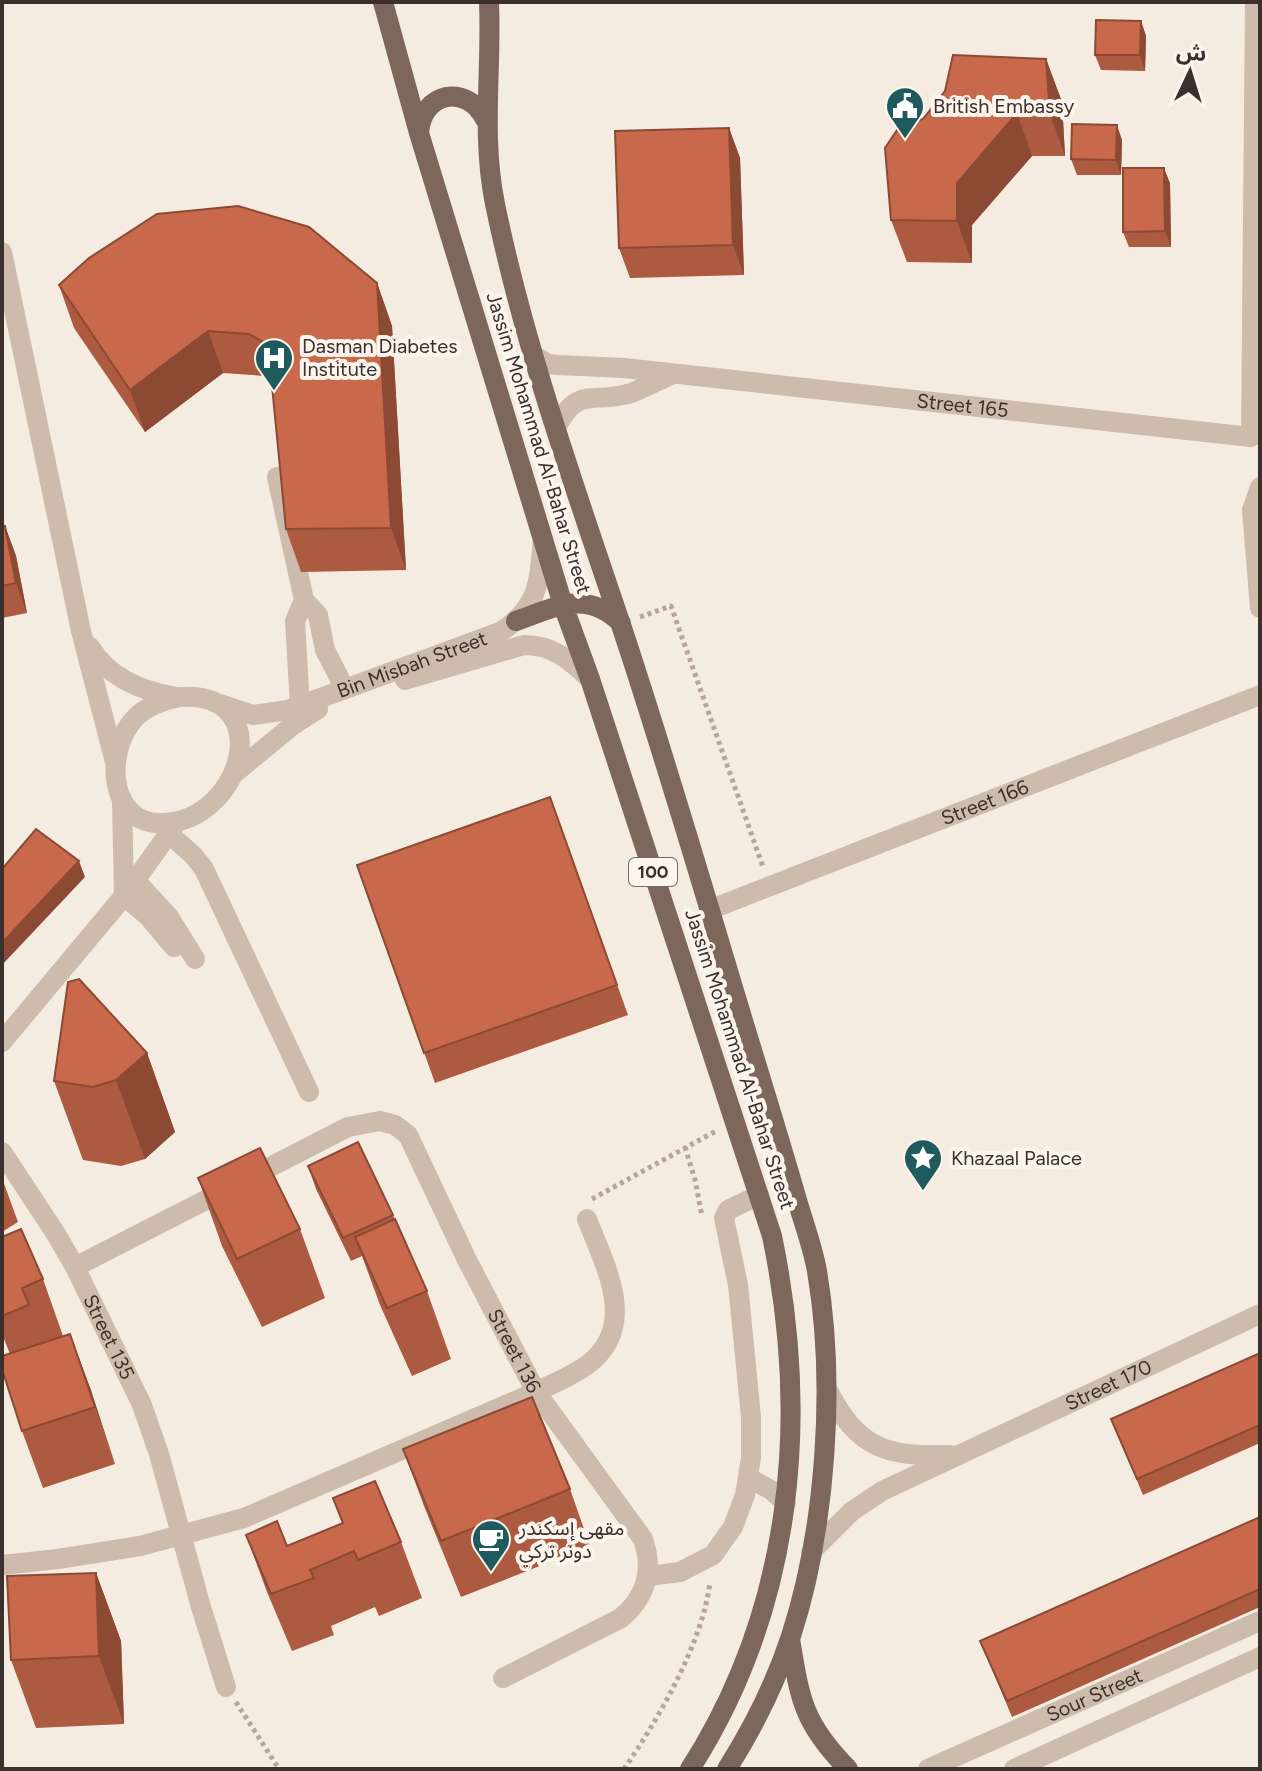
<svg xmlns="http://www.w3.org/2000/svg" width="1262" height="1771" font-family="Figtree,'Noto Sans Arabic',sans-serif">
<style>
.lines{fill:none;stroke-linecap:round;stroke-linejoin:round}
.path{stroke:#b9a596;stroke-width:5;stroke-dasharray:4 4;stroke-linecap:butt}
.minor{stroke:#cdbbac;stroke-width:20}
.major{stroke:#7d675c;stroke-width:20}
.wall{fill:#ac5a40}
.shaded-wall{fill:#8c4a34}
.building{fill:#c8694b;stroke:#8c4a34;stroke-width:2}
.labels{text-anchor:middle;stroke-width:8;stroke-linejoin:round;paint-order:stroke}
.shield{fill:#fbf5ee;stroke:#756b66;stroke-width:2}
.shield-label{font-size:18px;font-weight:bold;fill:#3b302b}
.poi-label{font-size:20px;fill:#3b302b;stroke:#fbf5ee;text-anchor:start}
.street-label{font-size:20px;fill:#3b302b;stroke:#fbf5ee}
</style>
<rect width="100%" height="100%" fill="#f4ebe1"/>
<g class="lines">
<path class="path" d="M640,617l31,-11 92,261
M685,1147l10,33 7,36
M592,1199l124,-68
M236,1702l43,67
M624,1769c34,-49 79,-127 86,-187"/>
<g class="minor">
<path d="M2,252l79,379 34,131"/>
<path id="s1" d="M535,356l13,8 10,1 66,3 627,69 4,-435"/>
<path d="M556,428c22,-44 38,-23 75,-35 14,-5 28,-13 42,-19"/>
<path d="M277,477l27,123 14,15 7,35 20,39"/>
<path d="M1260,487l-8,23 8,98"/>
<path d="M90,647c19,31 51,44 86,50"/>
<path d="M405,680l119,-35c29,0 46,15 66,34"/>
<path d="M180,697c98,-6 63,123 -16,126 -57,3 -60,-74 -28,-106 12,-12 29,-17 44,-20z"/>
<path id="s2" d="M220,704l33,11 35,-5 212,-78c39,-24 39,-50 43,-93"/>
<path d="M300,707l-5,-86 9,-21"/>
<path d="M236,772l57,-47 25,-16"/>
<path d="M122,799l2,97"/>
<path d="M169,834l24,21 11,14 105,223"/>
<path d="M135,880l34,37 26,42"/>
<path d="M124,896l24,20 26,31"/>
<path id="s3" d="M709,910l551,-215"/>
<path d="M2,1042l122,-146 53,-74"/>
<path id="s4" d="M2,1152l54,82 19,33 67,138 17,49 42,153 25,80"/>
<path id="s5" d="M75,1267l273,-140 32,-6 15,4 13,10 59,125 69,132 107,147c11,31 3,58 -22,79l-118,60"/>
<path d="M827,1389c31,59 57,68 123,66"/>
<path d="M749,1478l22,12 15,13"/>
<path id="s6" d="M811,1552l41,-41 30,-20 378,-177"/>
<path d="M2,1565l56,-6 82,-13 104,-28 292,-126c18,-9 39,-17 55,-30 47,-39 13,-98 -4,-143"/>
<path d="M648,1576l32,-4 33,-17 20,-28 12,-32 6,-37v-41l-13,-132 -14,-67 4,-8 31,-15"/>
<path id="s7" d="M928,1769l332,-148"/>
<path d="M1014,1769l246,-112"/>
</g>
<path class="major" d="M383,2l36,131 144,472 27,74 182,557c38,183 21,372 -82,533
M489,2c3,69 -8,133 6,202 29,141 78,278 124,415 45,134 84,270 125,405 18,59 36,117 53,176 7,24 16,48 20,71 19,113 9,257 -26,365 -15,46 -38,92 -64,133
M419,133c3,-41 47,-50 66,-14
M516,621c40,-14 70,-32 105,2
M790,1639c10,61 13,84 58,130"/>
</g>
<path class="wall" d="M1141,21l5,15 -1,35 -44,-1 -6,-15z
M1046,59l16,43 3,54h-33l-60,69v38l-65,-1 -16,-42 32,-101z
M729,128l11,30 4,117 -114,3 -11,-30z
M1122,140l-1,35h-44l-6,-16z
M1170,183l1,64h-42l-6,-15z
M377,283l15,43 14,244 -105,2 -15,-43 -14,-149 -7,-4 -42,-3 -78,59 -71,-104 -15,-43z
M2,526h3l11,30 11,57 -25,5z
M550,797l78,218 -193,68 -78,-218z
M147,1053l28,79 -30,27 -24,7 -38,-6 -29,-79z
M308,1166l85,49 34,76 24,68 -39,17 -32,-71 -18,-49 -11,5 -35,-72z
M2,1178l16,44 -16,10z
M198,1178l102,51 25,69 -63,29 -40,-81z
M2,1237l41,42 20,57 7,-2 45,130 -72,24 -21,-57 -12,-77 -8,-20z
M1260,1353v90l-117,52 -32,-76z
M403,1449l167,40 20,57 -129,51 -37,-91z
M333,1498l68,44 21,56 -43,18 -4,-9 -44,19 3,9 -42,16 -25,-59 -21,-57 41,11 55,-23z
M1260,1517v90l-248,110 -32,-76z
M96,1573l25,68 3,83 -88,4 -25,-68z"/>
<path class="shaded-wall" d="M1141,21l5,15 -1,35 -5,-16z
M1046,59l16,43 3,54 -15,-42z
M1017,113l15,43 -60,69v38l-15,-42v-38z
M1117,125l5,15 -1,35 -5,-15z
M729,128l11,30 4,117 -11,-30z
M1164,168l6,15 1,64 -6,-16z
M377,283l15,43 14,244 -15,-42z
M208,331l15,42 -78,59 -15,-42z
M5,526l11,30 11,57 -11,-30z
M79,861l6,16 -83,88v-22z
M147,1053l28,79 -30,27 -29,-79z
M70,1334l21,56 24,74 -20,-57z
M96,1573l25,68 3,83 -25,-68z"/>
<path class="building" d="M1096,20l45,1 -1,34h-45z
M953,55l93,4 4,55 -33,-1 -60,70v38l-66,-1 -6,-72 14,-21 24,-8 22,-28z
M1072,124l45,1 -1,35 -45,-1z
M729,128l4,117 -114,3 -4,-117z
M1123,168h41l1,63 -42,1z
M238,206l71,21 68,56 14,245 -105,1 -18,-184 -19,-11 -41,-3 -78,59 -71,-105 30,-27 68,-44z
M2,526h3l11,57 -14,3z
M550,797l67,188 -193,68 -67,-188z
M36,829l43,32 -77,82v-74z
M79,979l68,74 -31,27 -23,7 -39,-6 14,-99z
M358,1142l35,73 -50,23 -35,-72z
M260,1148l40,81 -63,30 -39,-81z
M395,1219l32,72 -40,17 -32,-71z
M21,1229l22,50 -21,9 7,17 -27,11v-79z
M70,1334l25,73 -73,24 -20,-62v-13z
M1260,1353v72l-123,54 -26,-60z
M532,1397l38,92 -129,52 -38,-92z
M375,1481l26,61 -43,18 -4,-9 -44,19 4,8 -43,16 -25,-59 31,-14 10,25 56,-23 -10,-25z
M1260,1517v72l-253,112 -27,-60z
M96,1573l3,83 -88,4 -4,-84z"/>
<defs>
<g id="civic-pin" transform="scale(2)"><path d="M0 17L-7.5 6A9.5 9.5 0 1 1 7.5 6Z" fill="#1f5a5e" stroke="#fbf5ee"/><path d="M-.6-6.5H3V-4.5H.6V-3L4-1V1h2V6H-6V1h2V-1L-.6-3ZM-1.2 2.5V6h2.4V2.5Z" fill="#fff"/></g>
<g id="hospital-pin" transform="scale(2)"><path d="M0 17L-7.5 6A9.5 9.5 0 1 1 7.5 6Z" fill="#1f5a5e" stroke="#fbf5ee"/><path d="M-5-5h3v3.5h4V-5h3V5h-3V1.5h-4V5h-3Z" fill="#fff"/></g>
<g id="sight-pin" transform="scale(2)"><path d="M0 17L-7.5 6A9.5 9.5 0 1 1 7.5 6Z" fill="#1f5a5e" stroke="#fbf5ee"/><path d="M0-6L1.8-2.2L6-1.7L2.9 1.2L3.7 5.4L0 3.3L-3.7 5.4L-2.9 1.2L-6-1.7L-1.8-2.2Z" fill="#fff"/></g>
<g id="cafe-pin" transform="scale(2)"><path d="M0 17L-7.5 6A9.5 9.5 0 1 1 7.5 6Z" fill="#1f5a5e" stroke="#fbf5ee"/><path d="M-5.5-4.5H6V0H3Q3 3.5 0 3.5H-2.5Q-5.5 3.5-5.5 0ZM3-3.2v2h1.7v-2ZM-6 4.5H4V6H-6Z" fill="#fff"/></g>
</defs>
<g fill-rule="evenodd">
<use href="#civic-pin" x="905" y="106"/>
<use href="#hospital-pin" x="274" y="358"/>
<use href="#sight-pin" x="923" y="1158"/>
<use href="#cafe-pin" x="491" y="1539"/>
</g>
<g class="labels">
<rect class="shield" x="629" y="858" width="48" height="28" rx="6"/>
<g class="shield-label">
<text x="653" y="878">100</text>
</g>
<g class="poi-label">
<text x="933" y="113">British Embassy</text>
<text x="302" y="353">Dasman Diabetes<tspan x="302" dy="23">Institute</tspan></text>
<text x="951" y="1165">Khazaal Palace</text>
<text x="519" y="1535">مقهى إسكندر<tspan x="519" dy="23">دونر تركي</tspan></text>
</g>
<g class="street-label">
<text dy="7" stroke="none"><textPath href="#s1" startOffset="432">Street 165</textPath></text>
<text transform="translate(539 443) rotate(73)" y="7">Jassim Mohammad Al-Bahar Street</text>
<text dy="7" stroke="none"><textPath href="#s2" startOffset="202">Bin Misbah Street</textPath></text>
<text dy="7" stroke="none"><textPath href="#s3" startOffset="296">Street 166</textPath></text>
<text transform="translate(740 1059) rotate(72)" y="7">Jassim Mohammad Al-Bahar Street</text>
<text dy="7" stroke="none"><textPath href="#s4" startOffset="214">Street 135</textPath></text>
<text dy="7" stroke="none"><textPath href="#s5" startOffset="612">Street 136</textPath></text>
<text dy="7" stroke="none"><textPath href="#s6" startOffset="344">Street 170</textPath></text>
<text dy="7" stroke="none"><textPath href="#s7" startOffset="182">Sour Street</textPath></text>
</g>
</g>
<rect width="1262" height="1771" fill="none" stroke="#3b302b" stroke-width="8"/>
<g transform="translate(1190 72) rotate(4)" stroke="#fbf5ee" stroke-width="6" paint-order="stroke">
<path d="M0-6L14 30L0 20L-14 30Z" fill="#3b302b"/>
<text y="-12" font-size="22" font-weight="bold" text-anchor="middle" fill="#3b302b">ش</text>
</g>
</svg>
